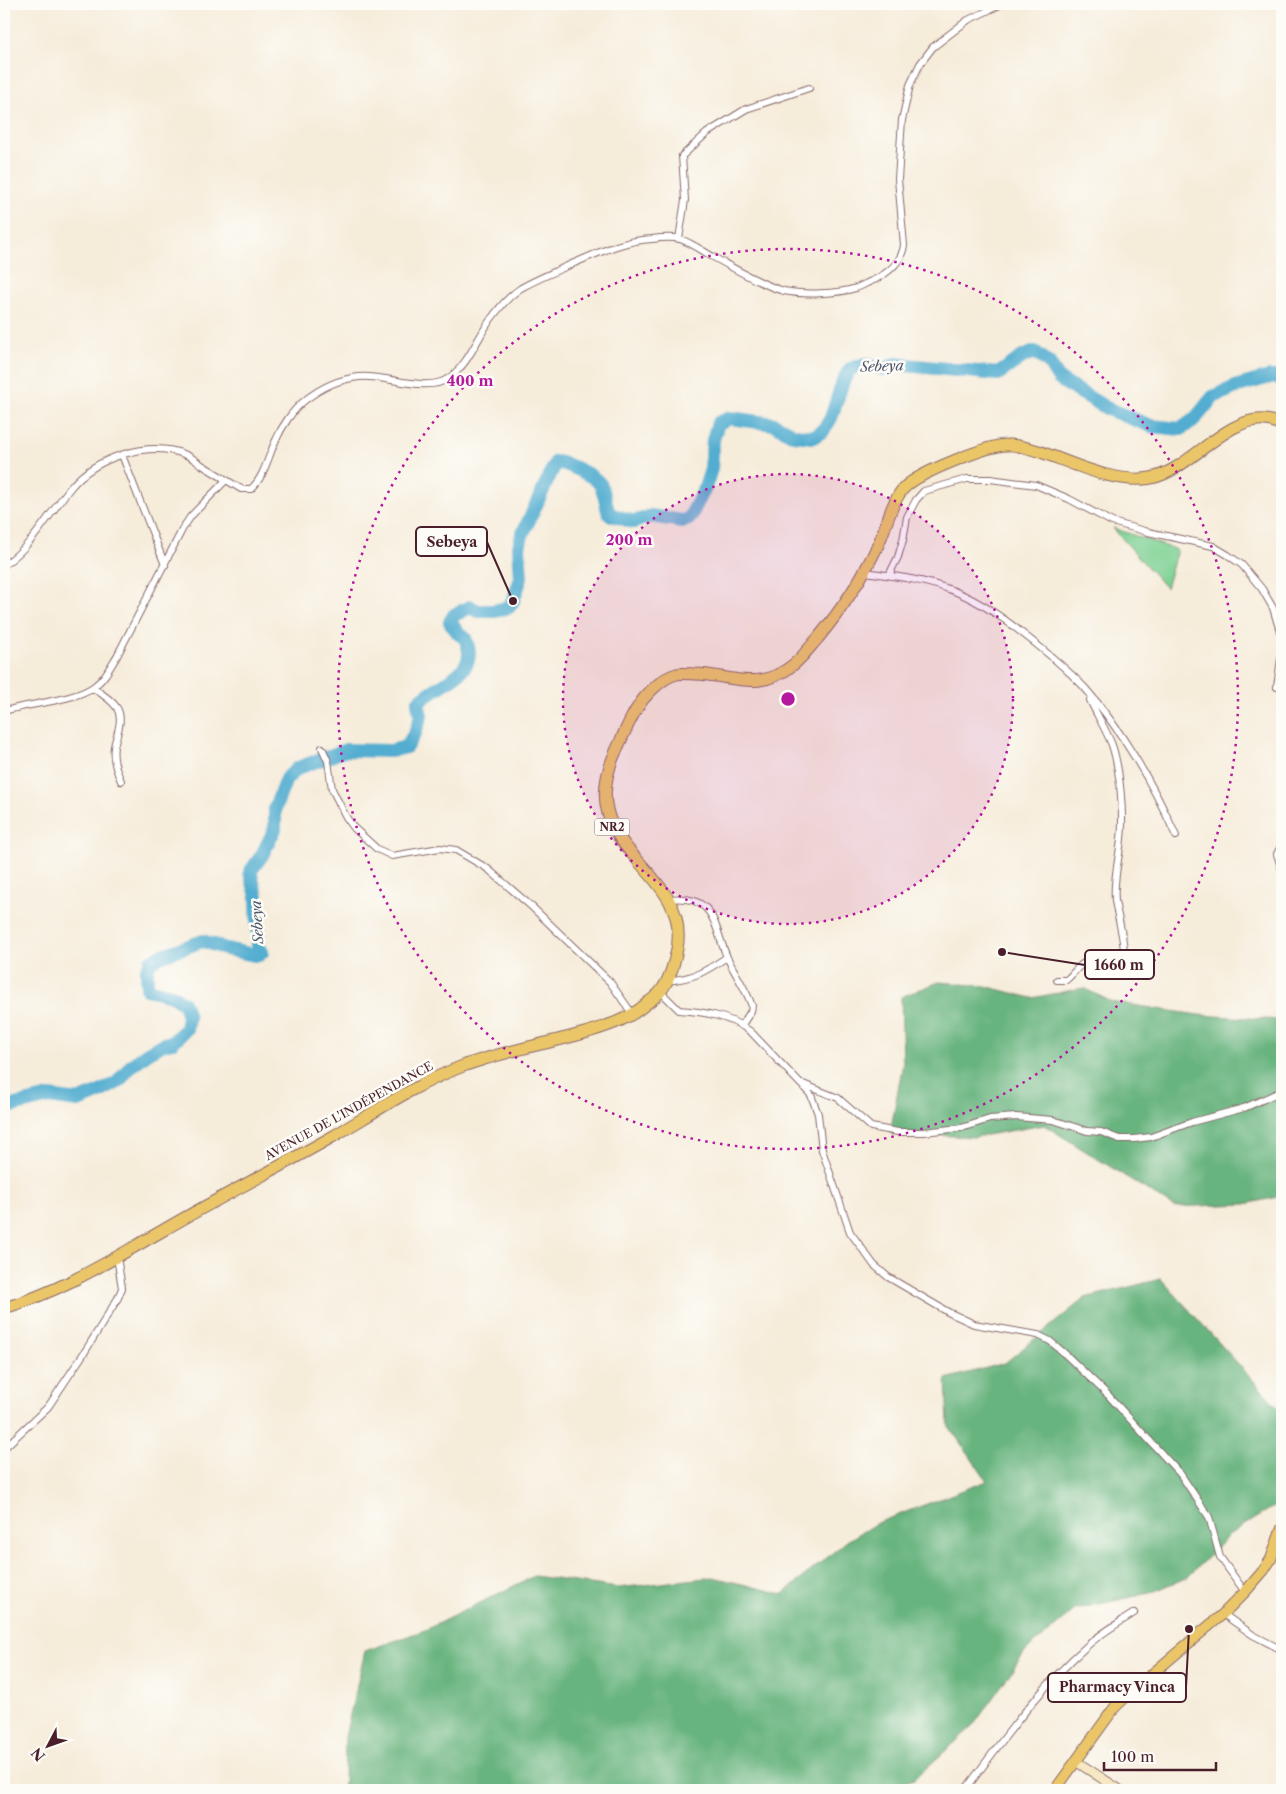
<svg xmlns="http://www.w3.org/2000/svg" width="1286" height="1794" font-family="'Libre Caslon Text',serif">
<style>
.green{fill:#7fd294;stroke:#647860}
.forest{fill:#67b47e;stroke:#586a54}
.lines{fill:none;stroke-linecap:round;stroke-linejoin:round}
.river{stroke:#53add0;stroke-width:14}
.street-casing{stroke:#866768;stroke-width:8}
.secondary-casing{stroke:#866768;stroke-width:11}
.primary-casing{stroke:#866768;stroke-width:12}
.highway-casing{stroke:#866768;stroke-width:13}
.street{stroke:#fff;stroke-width:6}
.secondary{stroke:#f7e8c3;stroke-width:9}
.primary{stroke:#ebc669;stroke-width:10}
.highway{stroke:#ebc669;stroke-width:11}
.ring{fill:none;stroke:#b5179e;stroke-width:2.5;stroke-dasharray:2.5 5}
.labels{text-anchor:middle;stroke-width:5;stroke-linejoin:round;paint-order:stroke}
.shield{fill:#fdfcf7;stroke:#806168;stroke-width:1}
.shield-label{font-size:11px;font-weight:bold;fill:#4a1f2b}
.street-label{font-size:12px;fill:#4a1f2b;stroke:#fdfcf7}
.water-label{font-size:14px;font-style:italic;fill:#4e586d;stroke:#fdfcf7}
.centre{fill:#b5179e;stroke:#fdfcf7;stroke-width:2.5}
.ring-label{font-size:15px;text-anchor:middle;font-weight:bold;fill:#b5179e;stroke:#fdfcf7;stroke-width:5;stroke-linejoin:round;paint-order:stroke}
.leader{fill:none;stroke:#4a1f2b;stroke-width:2}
.callout-dot{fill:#4a1f2b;stroke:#fdfcf7;stroke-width:2}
.callout{fill:#fdfcf7;stroke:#4a1f2b;stroke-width:2}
.callout-label{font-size:14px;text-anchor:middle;font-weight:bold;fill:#4a1f2b}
</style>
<rect width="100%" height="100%" fill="#fdfcf7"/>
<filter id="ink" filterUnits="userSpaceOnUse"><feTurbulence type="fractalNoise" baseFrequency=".02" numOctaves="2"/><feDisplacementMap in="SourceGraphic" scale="10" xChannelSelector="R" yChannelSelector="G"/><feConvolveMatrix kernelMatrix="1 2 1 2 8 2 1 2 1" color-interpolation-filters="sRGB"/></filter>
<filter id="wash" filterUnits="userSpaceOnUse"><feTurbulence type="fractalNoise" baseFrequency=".0096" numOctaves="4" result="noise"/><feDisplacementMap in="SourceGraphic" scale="20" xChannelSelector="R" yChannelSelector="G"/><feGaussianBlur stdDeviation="1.12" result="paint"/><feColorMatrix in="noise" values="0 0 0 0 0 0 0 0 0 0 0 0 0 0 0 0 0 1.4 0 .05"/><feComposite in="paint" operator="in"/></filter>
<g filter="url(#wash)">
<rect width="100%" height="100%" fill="#f6ecda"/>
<path class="green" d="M1113,528l64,22 -11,38z"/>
<path class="forest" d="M939,982l46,4 47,12 51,-10 29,14 86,13 84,5v176l-37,8 -71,3 -130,-82 -69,12 -85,-4 13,-70 -2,-66z
M1161,1279l121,133 -1,90 -51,32 -42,43 -38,16 -74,16 -50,42 -53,75 -59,53 -32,11h-543l5,-9 1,-45 20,-85 60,-21 109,-54 84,12 95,-11 70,17 64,-53 30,-18 110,-42 -39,-56 -2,-46 59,-16 80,-65z"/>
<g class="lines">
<path class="river" d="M4,1108l45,-11 29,4 22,-9 18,-10 13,-16 15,-12 17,-10 10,-2 13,-13 2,-12 -4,-13 -12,-9 -25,-6v-20l4,-8 9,-5 43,-15 23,8 28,6h5l3,-3 -4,-6 -1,-50 -7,-24 12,-17 13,-26v-21l11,-29 12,-11 48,-18 45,1 15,-4 9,-14 6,-17 -3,-13c13,-16 52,-26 51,-50 0,-5 -2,-10 -4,-15l-6,-4 -9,-12 4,-7 16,-8 8,4h17l14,-4 4,-6 8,-23 -2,-31 3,-12 34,-73c10,1 41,14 45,24 4,9 5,19 8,28l25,8 17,-6 31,5 7,-2 16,-31 6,-19 2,-29 5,-17 12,-5 44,6 20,11 19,2 10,-6 8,-13 12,-37 7,-12 14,-5 20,5 11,-5 103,10 26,-18 11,-4 14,11 10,16 6,4 43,26 43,17 30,3 14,-10 18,-22 25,-11 32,-9h8l4,3"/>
</g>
</g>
<g filter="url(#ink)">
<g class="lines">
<g class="street-casing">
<path id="street" d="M679,239l6,-39 -3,-44 25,-23 39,-24 63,-21
M122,455l43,110
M4,565c30,-21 44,-50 67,-78 24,-29 78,-48 115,-32 6,2 11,7 16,10 13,8 26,16 39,24h10c14,-13 17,-33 25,-49 6,-14 17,-30 28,-39 15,-12 35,-22 55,-24 25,-3 68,17 90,1 20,-14 28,-40 42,-59 8,-11 18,-23 30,-31 14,-8 29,-14 44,-21 27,-11 57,-27 87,-28 8,-1 20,-2 28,0 12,4 24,13 35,19 20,11 47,27 69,33 19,4 53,3 72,-3 6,-2 12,-6 18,-8 14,-7 28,-18 30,-35l-6,-66 4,-59 8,-35 10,-21 13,-17 35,-27 34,-16
M866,572c29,4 60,8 88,19 25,10 48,26 68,42 22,17 44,35 63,55 36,41 69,98 91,148
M889,575l9,-18 5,-17 4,-23 9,-17 8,-9 43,-12h23l46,6 33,14 43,23 36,10 65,14 15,9 14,10 20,24 11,19 9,30
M1277,687l5,-35
M93,688c8,5 19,12 24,20 7,12 -1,27 -3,39 -2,12 2,23 7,34
M4,711c23,-7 72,-11 89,-24 11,-7 17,-20 24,-31l66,-128 8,-12 35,-36
M322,748l6,13 4,28 14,28 8,11 23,21 15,7 48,-8 16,2 32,19 44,38 78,75 23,33
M1282,844l-5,10 5,16
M669,899c47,-5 44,26 58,58 8,17 19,32 25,49l-1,5 -9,14
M1057,980h9c7,-5 12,-15 20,-18 11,-5 27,15 37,-6 4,-7 -7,-45 -8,-56 -2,-21 4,-40 6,-61 3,-25 -1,-70 -9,-94 -6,-15 -15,-30 -22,-45
M666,981c29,-3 37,-8 61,-24
M661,992l18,18c26,2 51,6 72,22l60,63 7,19 4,36 28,82 24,33 14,12 60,35 26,12 64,11 12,6 13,11 45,43 73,80 28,42 11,40 25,35
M803,1084l35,14 33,29 27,5h25l38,-4 29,-9 26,-2 37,3 34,11 14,1 18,7h15l17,-2 41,-15 52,-14 38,-17
M4,1448l44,-41 38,-57 32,-52 4,-10 -5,-31
M1223,1614l30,21 29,15
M965,1790c38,-50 74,-102 122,-144 14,-13 32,-23 47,-33"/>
</g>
<g class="secondary-casing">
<path id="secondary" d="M1077,1762l43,28"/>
</g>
<g class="primary-casing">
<path id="primary" d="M1055,1790l60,-83 17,-16 91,-77 22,-22 19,-22 7,-11 11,-31"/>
</g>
<g class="highway-casing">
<path id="highway" d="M4,1308c56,-16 107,-48 158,-77 56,-33 114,-62 170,-94 43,-25 84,-53 131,-71 40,-15 84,-22 125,-34 22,-7 41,-13 58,-28 5,-4 10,-7 14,-12 10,-12 14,-28 17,-43 15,-83 -108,-97 -61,-198 6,-13 12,-28 20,-41 7,-13 26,-33 41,-36 3,-1 15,0 18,0 38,1 63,19 98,-9 9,-7 17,-18 25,-27 24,-29 44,-59 60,-93 8,-17 14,-46 27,-58 14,-14 83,-42 102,-42 9,-1 19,3 28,5 34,11 79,35 116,28 38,-7 75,-62 114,-58 5,0 12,3 17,5"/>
</g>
<use href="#street" class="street"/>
<use href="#secondary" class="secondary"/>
<use href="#primary" class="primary"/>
<use href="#highway" class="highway"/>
</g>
</g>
<circle cx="788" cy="699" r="225" fill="#b5179e" fill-opacity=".12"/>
<g class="ring">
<circle cx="788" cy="699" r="225"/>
<circle cx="788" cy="699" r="450"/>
</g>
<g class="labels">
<rect class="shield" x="594.5" y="818.5" width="35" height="17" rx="4"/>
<g class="shield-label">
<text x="612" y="831">NR2</text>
</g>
<g class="street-label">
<text transform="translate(349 1111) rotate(-29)" y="4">AVENUE DE L'INDÉPENDANCE</text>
</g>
<g class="water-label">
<text transform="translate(882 366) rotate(-2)" y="5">Sebeya</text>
<text transform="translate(257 922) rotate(-93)" y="5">Sebeya</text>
</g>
</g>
<circle cx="788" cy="699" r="8" class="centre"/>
<g class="ring-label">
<text x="470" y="386">400 m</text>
<text x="629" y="545">200 m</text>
</g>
<path class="leader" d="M513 601L487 542M1002 952L1085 965M1189 1629L1186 1687"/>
<g class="callout-dot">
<circle cx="513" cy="601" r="5"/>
<circle cx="1002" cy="952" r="5"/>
<circle cx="1189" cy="1629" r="5"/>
</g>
<g class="callout">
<rect x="416" y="527" width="71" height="29" rx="5"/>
<rect x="1085" y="950" width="69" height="29" rx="5"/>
<rect x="1048" y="1673" width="138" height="29" rx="5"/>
</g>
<g class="callout-label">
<text x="452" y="547">Sebeya</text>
<text x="1119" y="970">1660 m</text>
<text x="1117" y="1692">Pharmacy Vinca</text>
</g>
<rect width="1286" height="1794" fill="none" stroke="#fdfcf7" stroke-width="20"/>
<g transform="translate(48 1746) rotate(229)" stroke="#fdfcf7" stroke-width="4" paint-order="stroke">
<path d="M0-4L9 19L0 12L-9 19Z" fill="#4a1f2b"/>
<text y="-8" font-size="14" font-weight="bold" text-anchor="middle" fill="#4a1f2b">N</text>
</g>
<path d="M1104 1762v8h112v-8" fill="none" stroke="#4a1f2b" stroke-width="2.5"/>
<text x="1111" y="1762" font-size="15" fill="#4a1f2b" stroke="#fdfcf7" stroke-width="4" paint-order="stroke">100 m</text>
</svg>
